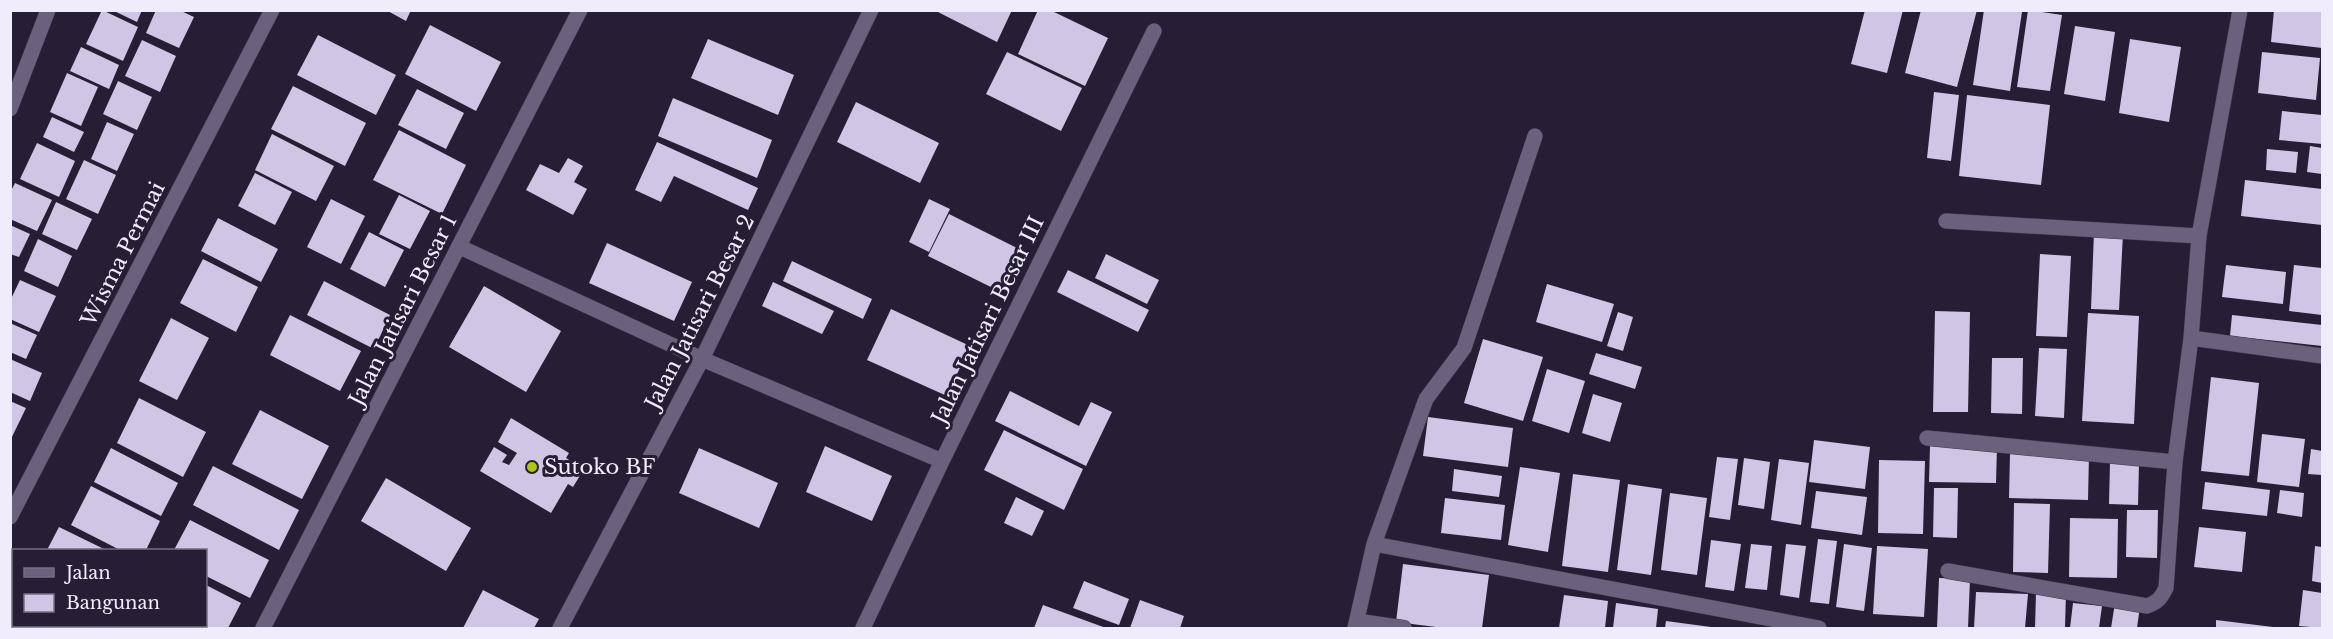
<svg xmlns="http://www.w3.org/2000/svg" width="2333" height="639" font-family="'Libre Baskerville',serif">
<style>
.building{fill:#cec6e4}
.lines{fill:none;stroke-linecap:round;stroke-linejoin:round}
.minor-casing{stroke:#413b50;stroke-width:16}
.minor{stroke:#6a627d;stroke-width:15}
.poi-dot{fill:#adc60f;stroke:#251e34;stroke-width:2}
.labels{text-anchor:middle;stroke-width:6;stroke-linejoin:round;paint-order:stroke}
.street-label{font-size:21px;fill:#f0ecfb;stroke:#251e34}
.poi-label{font-size:21px;fill:#f0ecfb;stroke:#251e34;text-anchor:start}
</style>
<rect width="100%" height="100%" fill="#251e34"/>
<path class="building" d="M102,10l36,17 -15,34 -37,-17z
M112,10h30l-5,12z
M156,10h23l15,7 -15,31 -33,-15z
M386,10h25l-5,11z
M934,10h78l-15,32z
M1038,10h12l58,28 -23,48 -67,-32z
M1865,10h38l-16,63 -36,-9z
M1921,10h56l-20,77 -52,-14z
M1984,10l38,2 -12,79 -37,-6z
M2028,10l34,5 -12,76 -33,-4z
M2274,10h48v38l-51,-6z
M430,25l71,37 -25,49 -71,-37z
M2075,26l40,6 -10,69 -41,-7z
M318,35l78,40 -20,40 -79,-40z
M708,39l86,36 -16,40 -87,-37z
M2130,39l51,8 -12,75 -50,-9z
M142,40l34,16 -16,36 -35,-16z
M81,47l38,18 -10,24 -39,-18z
M1007,52l75,36 -21,43 -75,-37z
M2262,52l58,6 -4,42 -58,-7z
M67,73l31,14 -17,39 -31,-14z
M118,81l34,16 -15,33 -34,-16z
M293,86l73,37 -21,43 -74,-37z
M417,89l47,24 -18,36 -48,-24z
M1934,92l25,3 -8,66 -24,-3z
M1967,95l83,10 -9,80 -82,-9z
M673,98l99,42 -15,38 -99,-42z
M856,102l83,41 -19,40 -83,-41z
M2282,111l40,4v29l-43,-4z
M52,117l32,15 -10,20 -31,-15z
M107,122l27,12 -17,37 -26,-12z
M399,130l67,35 -24,49 -69,-34z
M272,134l62,32 -18,35 -61,-31z
M657,142l101,46 -10,22 -74,-34 -13,26 -26,-12z
M37,143l38,18 -16,36 -39,-18z
M2310,146l12,2v26l-15,-2z
M2267,149l31,3 -2,21 -30,-3z
M568,158l15,8 -9,16 13,7 -14,26 -47,-25 14,-26 19,9z
M84,160l32,15 -18,39 -32,-15z
M255,173l37,19 -17,33 -37,-19z
M2245,180l77,9v36l-81,-9z
M15,183l37,17 -15,31 -27,-12v-26z
M399,195l31,16 -20,38 -31,-15z
M331,199l34,17 -24,48 -34,-17z
M929,199l21,10 -21,43 -20,-10z
M56,202l36,17 -15,31 -35,-16z
M949,214l72,36 -20,42 -73,-36z
M218,218l60,31 -17,33 -60,-31z
M10,225l20,9 -11,23 -9,-3z
M369,232l35,18 -19,37 -35,-18z
M2094,232l29,2 -4,76 -28,-1z
M38,239l34,17 -14,31 -34,-16z
M607,243l85,39 -18,39 -85,-38z
M1106,254l53,26 -12,24 -52,-26z
M2040,254l31,2 -4,81 -31,-1z
M203,259l55,28 -22,45 -56,-29z
M792,261l80,38 -9,20 -80,-38z
M2226,265l60,7 -3,32 -61,-7z
M2294,265l28,3v47l-33,-4z
M1068,270l81,40 -11,22 -81,-40z
M20,280l36,16 -17,36 -29,-13v-18z
M324,281l66,34 -16,34 -67,-34z
M773,282l61,29 -12,23 -60,-28z
M1547,284l67,20 -12,38 -66,-20z
M484,286l77,45 -35,61 -77,-45z
M891,309l79,37 -23,50 -80,-36z
M1935,311l35,1 -2,100h-35z
M1618,312l15,5 -10,34 -16,-5z
M2088,313l51,3 -5,108 -52,-3z
M290,315l71,36 -21,40 -70,-36z
M2232,315l90,10v21l-92,-10z
M171,318l38,20 -32,62 -38,-19z
M10,323l27,12 -11,24 -16,-7z
M1483,339l60,18 -20,64 -59,-18z
M2039,348l28,1 -3,69 -29,-2z
M1596,353l46,14 -7,22 -46,-15z
M1992,358h31l-1,56 -31,-1z
M10,359l32,14 -12,28 -20,-9z
M1547,369l38,12 -16,52 -37,-12z
M2211,377l48,6 -10,93 -48,-5z
M1010,391l69,35 12,-24 21,10 -26,54 -91,-45z
M1593,394l29,9 -12,39 -28,-9z
M139,398l67,34 -23,45 -66,-34z
M10,401l16,7 -16,33z
M260,410l69,36 -27,53 -70,-35z
M1428,417l85,11 -5,39 -85,-11z
M511,418l58,35 -3,5 18,11 -11,18 -5,-3 -17,29 -71,-42 14,-24 13,8 -5,7 7,3 8,-12 -19,-11z
M1004,430l79,39 -19,41 -80,-40z
M2262,434l43,5 -6,48 -42,-5z
M1814,440l56,7 -5,42 -56,-7z
M825,446l67,30 -20,45 -66,-29z
M1930,446l67,1 -1,36 -67,-1z
M111,448l67,35 -17,33 -67,-34z
M699,448l79,35 -19,45 -80,-35z
M2311,449l11,2v24l-14,-1z
M2010,453l79,1 -1,46 -79,-2z
M1717,457l21,2 -8,61 -21,-3z
M1744,458l26,4 -6,47 -26,-4z
M1779,459l30,4 -8,62 -30,-5z
M1879,460l46,1 -2,73 -45,-1z
M2110,462l29,1 -1,42 -29,-1z
M213,466l86,44 -20,40 -86,-45z
M1520,467l40,6 -12,79 -40,-7z
M1454,469l48,7 -3,21 -47,-6z
M1573,474l47,6 -12,92 -46,-6z
M386,478l85,50 -25,43 -85,-50z
M2205,482l65,8 -3,26 -65,-7z
M1628,484l34,5 -11,86 -34,-5z
M91,486l69,35 -14,29h-26l-49,-25z
M1934,488h24l-1,50 -24,-1z
M2280,490l24,3 -2,24 -25,-4z
M1816,491l51,6 -5,38 -51,-7z
M1670,493l37,5 -10,77 -36,-5z
M1016,497l28,14 -12,25 -28,-13z
M1445,498l60,7 -4,35 -60,-7z
M2014,503l36,1 -2,69 -35,-1z
M2127,510h31l-1,48 -31,-1z
M2070,518l48,1 -1,59 -48,-1z
M190,520l79,40 -19,38 -44,-22v-26h-32z
M59,527l47,23h-59z
M2199,527l47,5 -4,40 -48,-5z
M1818,539l19,2 -8,63 -19,-2z
M1711,540l30,4 -7,47 -29,-4z
M1751,544l21,2 -5,44 -22,-2z
M1786,544l20,2 -7,52 -19,-3z
M1844,544l28,4 -8,63 -28,-4z
M1877,546l51,3 -4,68 -51,-3z
M2315,546l7,1v36l-10,-2z
M1403,564l86,11 -7,53h-38l-48,-6z
M1939,578l31,1 -2,49h-31z
M1084,581l45,18 -10,26 -46,-17z
M206,585l35,18 -13,25h-22l-6,-2h6z
M483,590l56,29 -5,9h-71z
M2303,590l19,3v35l-23,-2z
M1976,592l52,2 -3,34h-51z
M2036,592l30,1 -1,35h-30z
M1564,595l44,6 -3,27h-46z
M1140,600l44,16 -4,12h-50z
M1616,603l42,6 -2,19h-43z
M2073,603l29,3 -3,22h-29z
M2115,603l25,3 -3,22h-26z
M1043,605l63,23h-72z
M2216,620l57,7v1h-57z
M1666,621l45,6v1h-46z
M127,626h51l-1,2h-51z"/>
<g class="lines">
<g class="minor-casing">
<path id="minor" d="M10,109l38,-99
M1946,221l253,15
M460,247l242,112 240,102
M2191,338l131,18
M1927,438l248,24
M10,517l262,-507
M1374,544l445,84
M1948,571l199,35c11,-4 14,-8 19,-18l9,-126 16,-124 8,-102 41,-226
M1357,621l47,7
M263,628l317,-618
M560,628l142,-269 169,-349
M863,628l79,-167 212,-430
M1355,628l19,-84 52,-145 38,-51 71,-212"/>
</g>
<use href="#minor" class="minor"/>
</g>
<circle class="poi-dot" cx="532" cy="467" r="6"/>
<g class="labels">
<g class="street-label">
<text transform="translate(123 254) rotate(-63)" y="7">Wisma Permai</text>
<text transform="translate(403 310) rotate(-63)" y="7">Jalan Jatisari Besar 1</text>
<text transform="translate(700 312) rotate(-63)" y="7">Jalan Jatisari Besar 2</text>
<text transform="translate(988 320) rotate(-64)" y="7">Jalan Jatisari Besar III</text>
</g>
<g class="poi-label">
<text x="544" y="474">Sutoko BF</text>
</g>
</g>
<rect width="2333" height="639" fill="none" stroke="#f0ecfb" stroke-width="24"/>
<rect x="12" y="549" width="195" height="78" fill="#251e34" stroke="#767084" stroke-width="1.5"/>
<rect x="24" y="568" width="30" height="9" fill="#6a627d" stroke="#767084" stroke-width="1.5"/>
<text x="66" y="579" font-size="18" fill="#f0ecfb">Jalan</text>
<rect x="24" y="594" width="30" height="18" fill="#cec6e4" stroke="#767084" stroke-width="1.5"/>
<text x="66" y="609" font-size="18" fill="#f0ecfb">Bangunan</text>
</svg>
